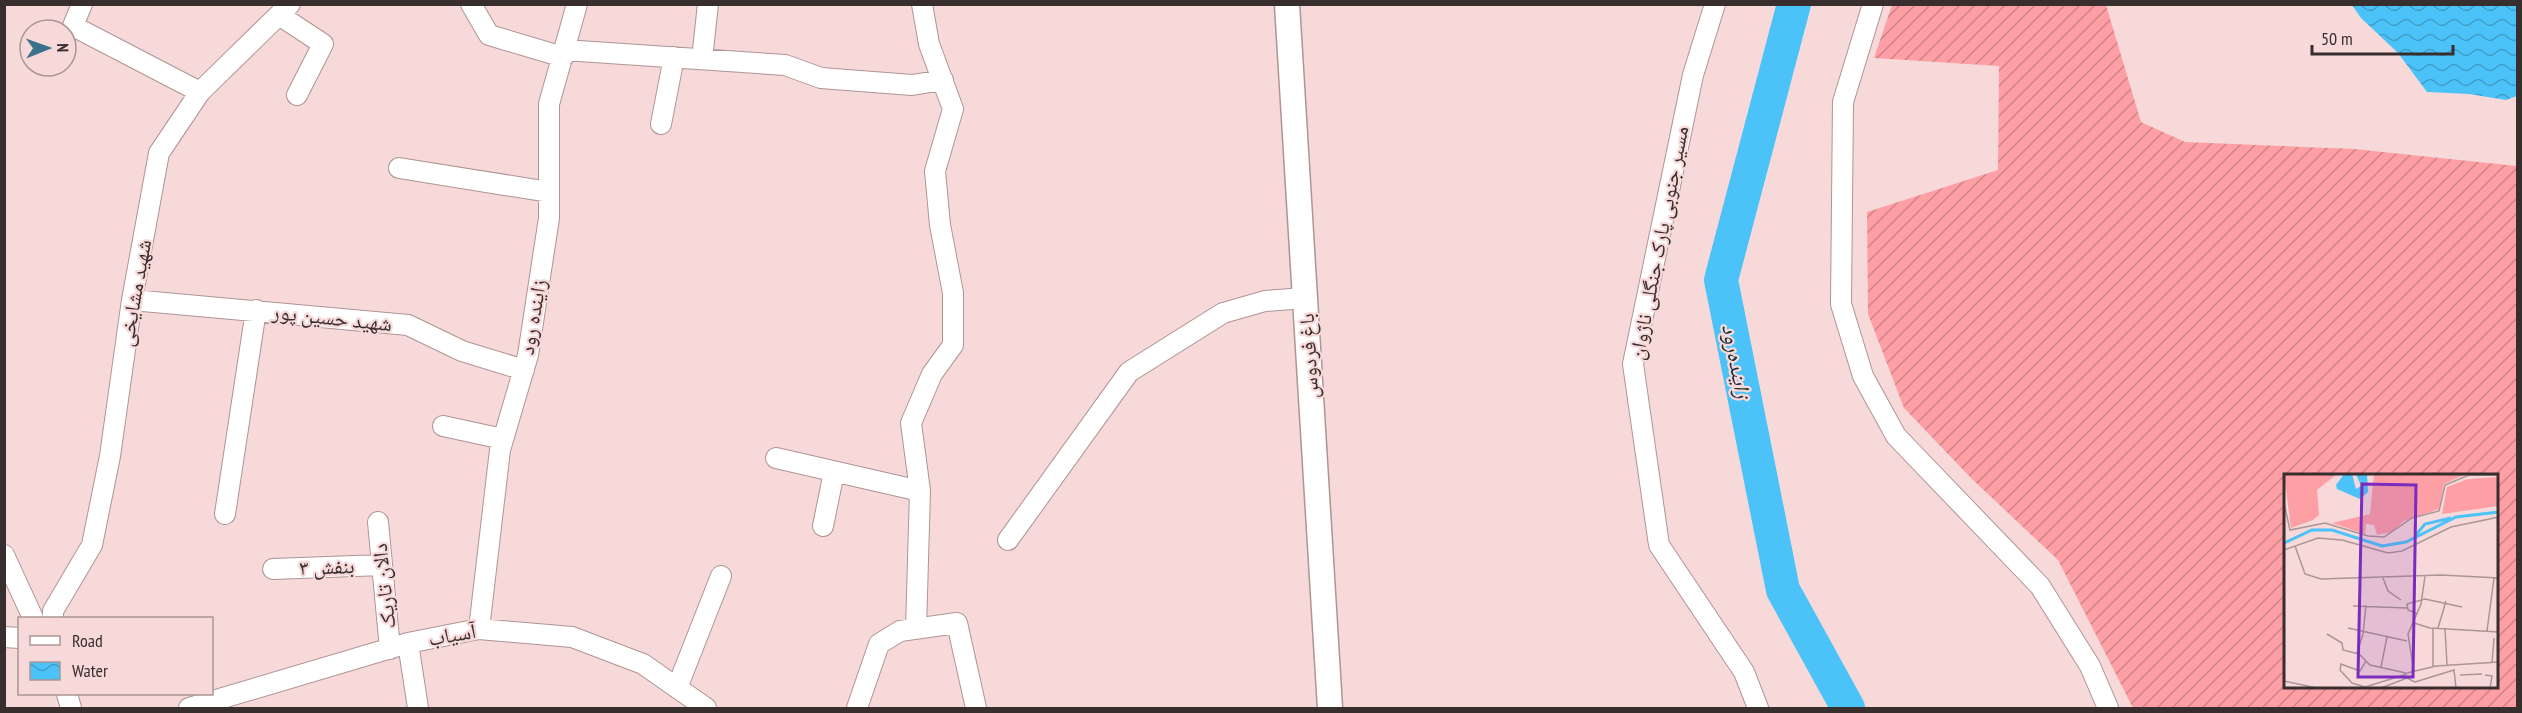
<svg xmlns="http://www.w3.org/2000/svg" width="2522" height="713" font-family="'PT Sans Narrow','Noto Naskh Arabic',sans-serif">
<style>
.garden{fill:url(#garden-furrows);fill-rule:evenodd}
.water{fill:url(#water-waves)}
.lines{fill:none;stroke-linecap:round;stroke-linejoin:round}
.river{stroke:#4cc3f8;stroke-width:34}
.minor-casing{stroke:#af9494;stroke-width:22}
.tertiary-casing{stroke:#af9494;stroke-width:27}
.minor{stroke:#fff;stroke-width:20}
.tertiary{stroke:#fff;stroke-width:24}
.labels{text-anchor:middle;stroke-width:4.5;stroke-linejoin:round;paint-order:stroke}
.street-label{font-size:21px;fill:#392e2e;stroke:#f7d9d9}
.water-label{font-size:22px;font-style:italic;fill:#1a2f39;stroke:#f7d9d9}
.inset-river{fill:none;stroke:#4cc3f8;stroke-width:3}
.inset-road{fill:none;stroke:#ab9595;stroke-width:1.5}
.view{fill:#7b2cbf;fill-opacity:0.15;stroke:#7b2cbf;stroke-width:3}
.inset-edge{fill:none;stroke:#392e2e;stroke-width:3}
</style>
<defs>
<pattern id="garden-furrows" width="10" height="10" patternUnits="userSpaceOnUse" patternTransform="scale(1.5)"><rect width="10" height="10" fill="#fd9fa4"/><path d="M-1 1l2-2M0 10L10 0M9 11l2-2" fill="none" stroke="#ce8286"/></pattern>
<pattern id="water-waves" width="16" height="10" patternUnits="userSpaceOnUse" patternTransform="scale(1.5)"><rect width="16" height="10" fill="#4cc3f8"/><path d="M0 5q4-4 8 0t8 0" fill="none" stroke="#409fc9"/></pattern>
</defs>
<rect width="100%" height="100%" fill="#f7d9d9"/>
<path class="garden" d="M1892,5h214l35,117 44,20 169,7 163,17v542h-384l-75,-148 -86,-81 -68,-71 -36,-94 -1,-102 131,-42 1,-104 -125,-8zM2285,476h211v212h-211z"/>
<path class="water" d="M2352,5h165v91l-11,4 -37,-6 -42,-2 -29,-39 -37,-35z"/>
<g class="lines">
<path class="river" d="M1794,4l-73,276 62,310 65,118"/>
<g class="minor-casing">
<path id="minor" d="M82,4l-9,22 127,66
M471,4l18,31 74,22
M1715,4l-22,71 -60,289 26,181 85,127 14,36
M1873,4l-30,98 -2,202 22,72 33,60 144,150 50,80 18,42
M279,15l44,29 -26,51
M564,50l221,15 36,13 91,7 31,-5
M702,59l6,-55
M661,124l13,-67
M399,168l150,24
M132,300l276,25 54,26 62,19
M443,426l60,13
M776,458l144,33
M225,514l31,-204
M378,522l12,127
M823,526l11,-54
M1008,540l121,-168 94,-59 42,-12 40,-3
M4,555l29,63
M273,569l109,-4
M53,618v-7l39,-66 18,-89 22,-156 27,-147 41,-61 90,-88
M479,629l21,-179 28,-95 21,-137v-114l28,-100
M916,629l4,-138 -9,-68 21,-49 21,-29v-52l-13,-68 -5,-54 18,-62 -24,-65 -7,-40
M4,637l16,1
M408,643l10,65
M677,688l44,-112
M67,694l4,14
M189,708l219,-65 71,-14 93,8 71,27 63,44
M857,708l22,-64 21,-13 57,-8 19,85"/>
</g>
<g class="tertiary-casing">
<path id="tertiary" d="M1287,4l43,704"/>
</g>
<use href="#minor" class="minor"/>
<use href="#tertiary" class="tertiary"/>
</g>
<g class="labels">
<g class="street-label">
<text transform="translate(1659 243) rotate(-79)" y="7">مسیر جنوبی پارک جنگلی ناژوان</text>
<text transform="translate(135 293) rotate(-80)" y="7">شهید مشایخی</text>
<text transform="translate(533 317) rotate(-80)" y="7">زاینده رود</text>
<text transform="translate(332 318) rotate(6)" y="7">شهید حسین پور</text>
<text transform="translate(1309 356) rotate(-93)" y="7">باغ فردوس</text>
<text transform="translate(327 567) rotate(-2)" y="7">بنفش ۳</text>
<text transform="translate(384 586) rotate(-96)" y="7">دالان تاریک</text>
<text transform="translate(452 635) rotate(-10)" y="7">آسیاب</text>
</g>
<g class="water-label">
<text transform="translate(1737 361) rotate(79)" y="8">زاینده‌رود</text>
</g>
</g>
<g transform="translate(2284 474)">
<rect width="214" height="214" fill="#f7d9d9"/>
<path d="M0,0h53l-20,16 2,25 -6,5 -22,8zM90,0h92l-22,10 -5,25 -35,12 -12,11 -15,3 -3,-10 -8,-1 -1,10 -33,-11 38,-9zM214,3v29l-56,8 5,-27 21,-8z" fill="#fd9fa4"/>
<path d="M60,0h8l4,15 5,-3 -5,-12h11l1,18 -8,7 -23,-10 -1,-4z" fill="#4cc3f8"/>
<path class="inset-river" d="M131,62l10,-12 26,-6M0,69l28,-13h20l50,16 24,-4 50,-25 43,-5"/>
<path class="inset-road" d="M0,29l6,27 35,-7 43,13 16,1 28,-19 27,-7 6,-26 24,-10h30M11,72l10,28 16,5 120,-4 58,3M0,76l34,-12 24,2 46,13 14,-2 49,-24 48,-10M99,104l5,13 13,9M69,132l54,2M134,140l-10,-4 -1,-6 18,-5 37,8M130,149l16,5 69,4M64,154l59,13M154,154l8,-27M161,154l2,37M203,157l7,-53M43,160l15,9 1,7 16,4 11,11 36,8M79,160l3,-29M73,179l6,-19M82,187l-6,10 -19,-7 -1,6 12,13 13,4 42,-13M208,189l2,-25M97,193l6,-30M149,193v-39M130,198l-6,-38 13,-30 4,-28M123,199l29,-7 63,-4M176,201l22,-1M201,201l7,1 -2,12M0,207l33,7M131,208l39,-12 2,18M97,214l26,-10 8,4"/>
<path class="view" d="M78,10l54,1 -3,192h-55z"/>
<rect width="214" height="214" class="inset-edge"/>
</g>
<rect width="2522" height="713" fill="none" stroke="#392e2e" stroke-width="12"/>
<rect x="18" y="617" width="195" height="78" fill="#f7d9d9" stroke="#ab9595" stroke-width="1.5"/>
<rect x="30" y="636" width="30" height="9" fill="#ffffff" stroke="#ab9595" stroke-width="1.5"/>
<text x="72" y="647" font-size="18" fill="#392e2e">Road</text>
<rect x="30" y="662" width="30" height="18" fill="url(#water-waves)" stroke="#ab9595" stroke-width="1.5"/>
<text x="72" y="677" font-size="18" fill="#392e2e">Water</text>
<g transform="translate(48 48) rotate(89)"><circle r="28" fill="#f7d9d9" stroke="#ab9595" stroke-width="1.5"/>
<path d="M0-4.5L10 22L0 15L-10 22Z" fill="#3a718c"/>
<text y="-9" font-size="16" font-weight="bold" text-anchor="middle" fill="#392e2e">N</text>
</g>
<path d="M2312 45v9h141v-9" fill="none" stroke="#392e2e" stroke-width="3"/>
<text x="2321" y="45" font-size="18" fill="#392e2e" stroke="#f7d9d9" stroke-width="4.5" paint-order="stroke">50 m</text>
</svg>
